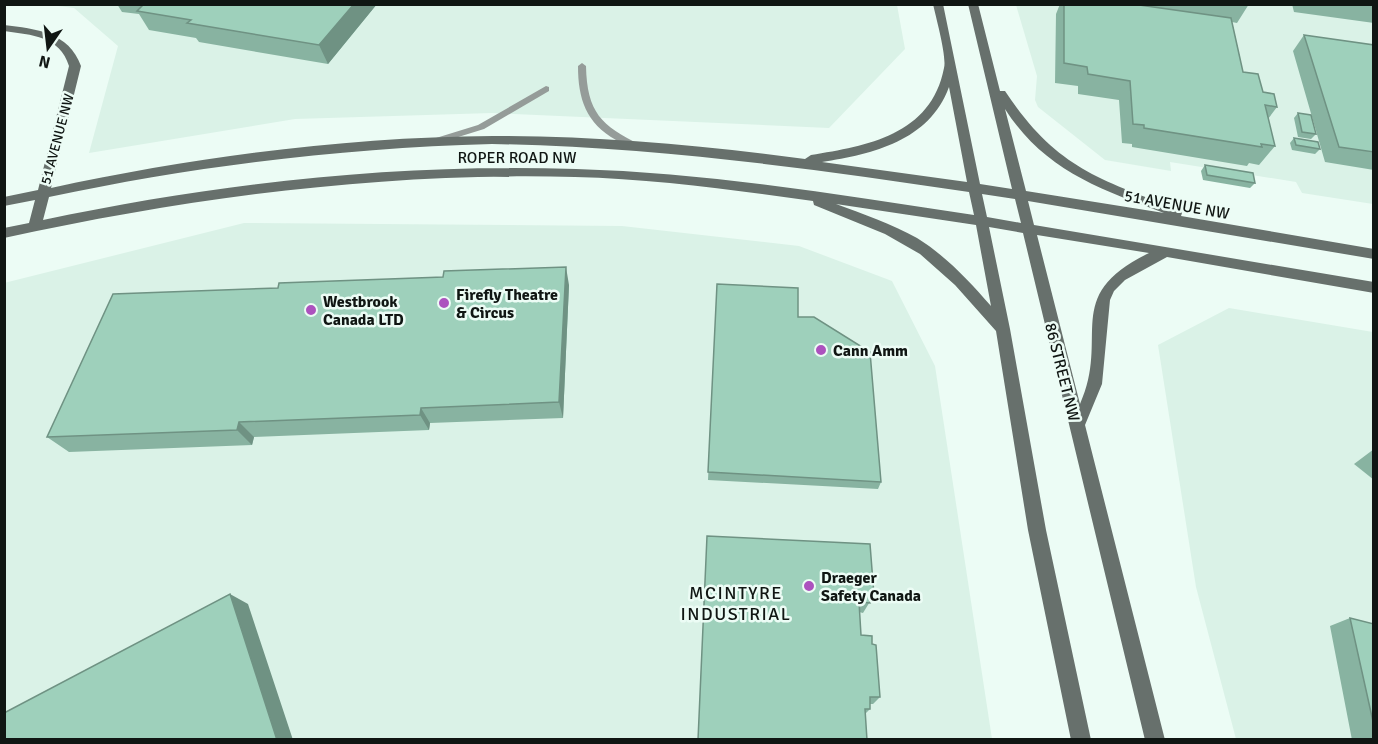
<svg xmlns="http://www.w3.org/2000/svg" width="1378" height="744" font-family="Signika,sans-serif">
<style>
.built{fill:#daf2e7}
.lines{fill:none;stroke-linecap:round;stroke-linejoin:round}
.lane{fill:#959c99;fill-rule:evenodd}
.secondary{fill:#67706c;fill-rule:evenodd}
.wall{fill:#88b3a1}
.shaded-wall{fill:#6f9283}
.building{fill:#9ed0bb;stroke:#6f9283;stroke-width:1.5}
.poi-dot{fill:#ac52be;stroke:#ecfcf5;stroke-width:2}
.labels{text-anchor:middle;stroke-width:5;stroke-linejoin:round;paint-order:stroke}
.far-street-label{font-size:14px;fill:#101613;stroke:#ecfcf5}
.street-label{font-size:16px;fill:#101613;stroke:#ecfcf5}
.poi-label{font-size:16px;font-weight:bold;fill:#101613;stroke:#ecfcf5;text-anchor:start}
.neighbourhood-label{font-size:18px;letter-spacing:1.5px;fill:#101613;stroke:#ecfcf5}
</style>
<rect width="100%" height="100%" fill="#ecfcf5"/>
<path class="built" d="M50,5h847l8,44 -76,79 -337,-15 -197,6 -206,34 29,-107 -44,-38z
M1016,5h357v199l-71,-11 -6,-11 -126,-20 1,9 -66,-11 -67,-53 -3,-7 2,-24z
M244,223l378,3 177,20 93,35 43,85 57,373h-987l-1,-456z
M1229,308l144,24v407h-137l-40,-152 -38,-242z"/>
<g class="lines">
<path class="lane" d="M582,63l4,3c1,46 15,60 55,79v4c-8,2 -18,-5 -25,-9 -30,-17 -38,-41 -38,-74z
M546,86l3,1v4l-65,38 -45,14 -5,-3 2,-2 42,-13z"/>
<path class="secondary" d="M933,4h10l37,180 32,5 -44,-185h10l22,87h5c50,76 94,89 176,119l1,3 -1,3 193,33v10l-346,-58 6,24 340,57v11l-207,-36 -42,23 -11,11 -4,9 -8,84 -17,41 80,315h-20l-122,-507 -34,-6 21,102 36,201 45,210h-20l-43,-210 -32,-199 -41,-46 -35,-31 -35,-20 -71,-29 -1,-4c-79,-11 -158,-22 -238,-24 -193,-5 -382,20 -571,61v-10l25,-5 6,-23 -31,6v-9l34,-7 31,-124c-9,-30 -37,-31 -65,-35v-6c32,4 65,7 77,41l-30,122c144,-31 294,-51 442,-52 104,0 209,9 312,23l6,-4c56,-9 120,-20 133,-87 3,-11 -8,-50 -11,-64zM949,87l18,95 -145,-20c51,-8 107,-21 127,-75zM1005,109c39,61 94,80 159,104l-138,-22zM492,144c160,3 318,24 477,48l5,23c-132,-20 -264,-42 -398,-46 -178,-6 -358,14 -533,51l6,-23c145,-31 294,-49 443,-53zM982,194l33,5 6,24 -34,-6zM836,204l140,21 15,81c-22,-25 -45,-50 -74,-68 -25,-14 -54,-24 -81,-34zM1037,235l112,18c-89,43 -38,83 -69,151z"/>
</g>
<path class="wall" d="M117,4h260l-49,60 -129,-22 -3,-4 -47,-8 -10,-16 -17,-2z
M1060,4h189l-12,19 -5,-1 11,50 34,35 -9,12 7,27 -16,19 -10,-2 -2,3 -115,-19v-3l-10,-1 -3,-43 -41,-6v-8l-23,-3 1,-69z
M1292,4h82v19l-80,-11z
M1304,35l70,10v125l-49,-8 -32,-111z
M1298,113l18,21 -5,5 -13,-2 -4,-19z
M1294,138l26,11 -5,5 -23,-4 -2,-7z
M1205,165l50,18 -5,5 -47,-8 -2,-9z
M717,284l81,33 83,165 -3,7 -170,-9z
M569,285l-6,133 -133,5 -1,7 -175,7 -2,8 -183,7 -22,-15z
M1374,449v31l-20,-16z
M707,536l167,59 -11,18 -4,-1 2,23 11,9 8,53 -7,7h-3v5l-5,5z
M1350,618l24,6v116h-22l-22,-114z"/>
<path class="shaded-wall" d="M354,4h23l-49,60 -9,-19z
M566,267l3,18 -6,133 -4,-16z
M421,408l9,15 -1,7 -9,-15z
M239,422l15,15 -2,8 -15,-15z
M230,594l18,10 45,136h-16z"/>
<path class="building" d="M144,4h210l-35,41 -132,-22 4,-3 -54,-9z
M1064,4h68l99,14 12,54 15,2 5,18 11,2 3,13 -12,-2 10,41 -14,-2 1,3 -118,-19v-3l-11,-1 -3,-43 -42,-7 -1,-7 -23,-4z
M1304,35l70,10v107l-35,-5z
M1298,113l13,2 5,19 -14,-2z
M1294,138l24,4 2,7 -24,-4z
M1205,165l48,8 2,10 -48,-8z
M566,267l-7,135 -138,6 -1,7 -181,7 -2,8 -190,7 66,-143 165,-6 1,-5 164,-6 1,-6z
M717,284l81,4v29h16l56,35 11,130 -173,-10z
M707,536l163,8 4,51h-5l1,8 -11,-1 2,33 11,1v8l4,1 4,52h-10v12h-5l2,31h-169z
M230,594l47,146h-273v-27z
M1350,618l24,6v102z"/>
<g class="poi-dot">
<circle cx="444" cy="303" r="6"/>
<circle cx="311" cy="310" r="6"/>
<circle cx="821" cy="350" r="6"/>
<circle cx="809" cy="586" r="6"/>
</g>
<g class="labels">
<g class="far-street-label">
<text transform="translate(57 139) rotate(-75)" y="5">51 AVENUE NW</text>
</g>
<g class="street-label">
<text x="517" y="163">ROPER ROAD NW</text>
<text transform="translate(1177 204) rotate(10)" y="6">51 AVENUE NW</text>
<text transform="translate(1063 372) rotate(76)" y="6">86 STREET NW</text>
</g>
<g class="poi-label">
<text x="456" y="300">Firefly Theatre<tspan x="456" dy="18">&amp; Circus</tspan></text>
<text x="323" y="307">Westbrook<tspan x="323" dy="18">Canada LTD</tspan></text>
<text x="833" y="356">Cann Amm</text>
<text x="821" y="583">Draeger<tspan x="821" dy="18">Safety Canada</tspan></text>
</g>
<g class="neighbourhood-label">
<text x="736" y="599">MCINTYRE<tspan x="736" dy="21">INDUSTRIAL</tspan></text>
</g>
</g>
<rect width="1378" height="744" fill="none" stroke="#101613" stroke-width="12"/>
<g transform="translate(48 48) rotate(194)" stroke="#ecfcf5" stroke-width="4.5" paint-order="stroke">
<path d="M0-4.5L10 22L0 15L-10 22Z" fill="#101613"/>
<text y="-9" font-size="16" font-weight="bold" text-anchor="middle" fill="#101613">N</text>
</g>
</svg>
